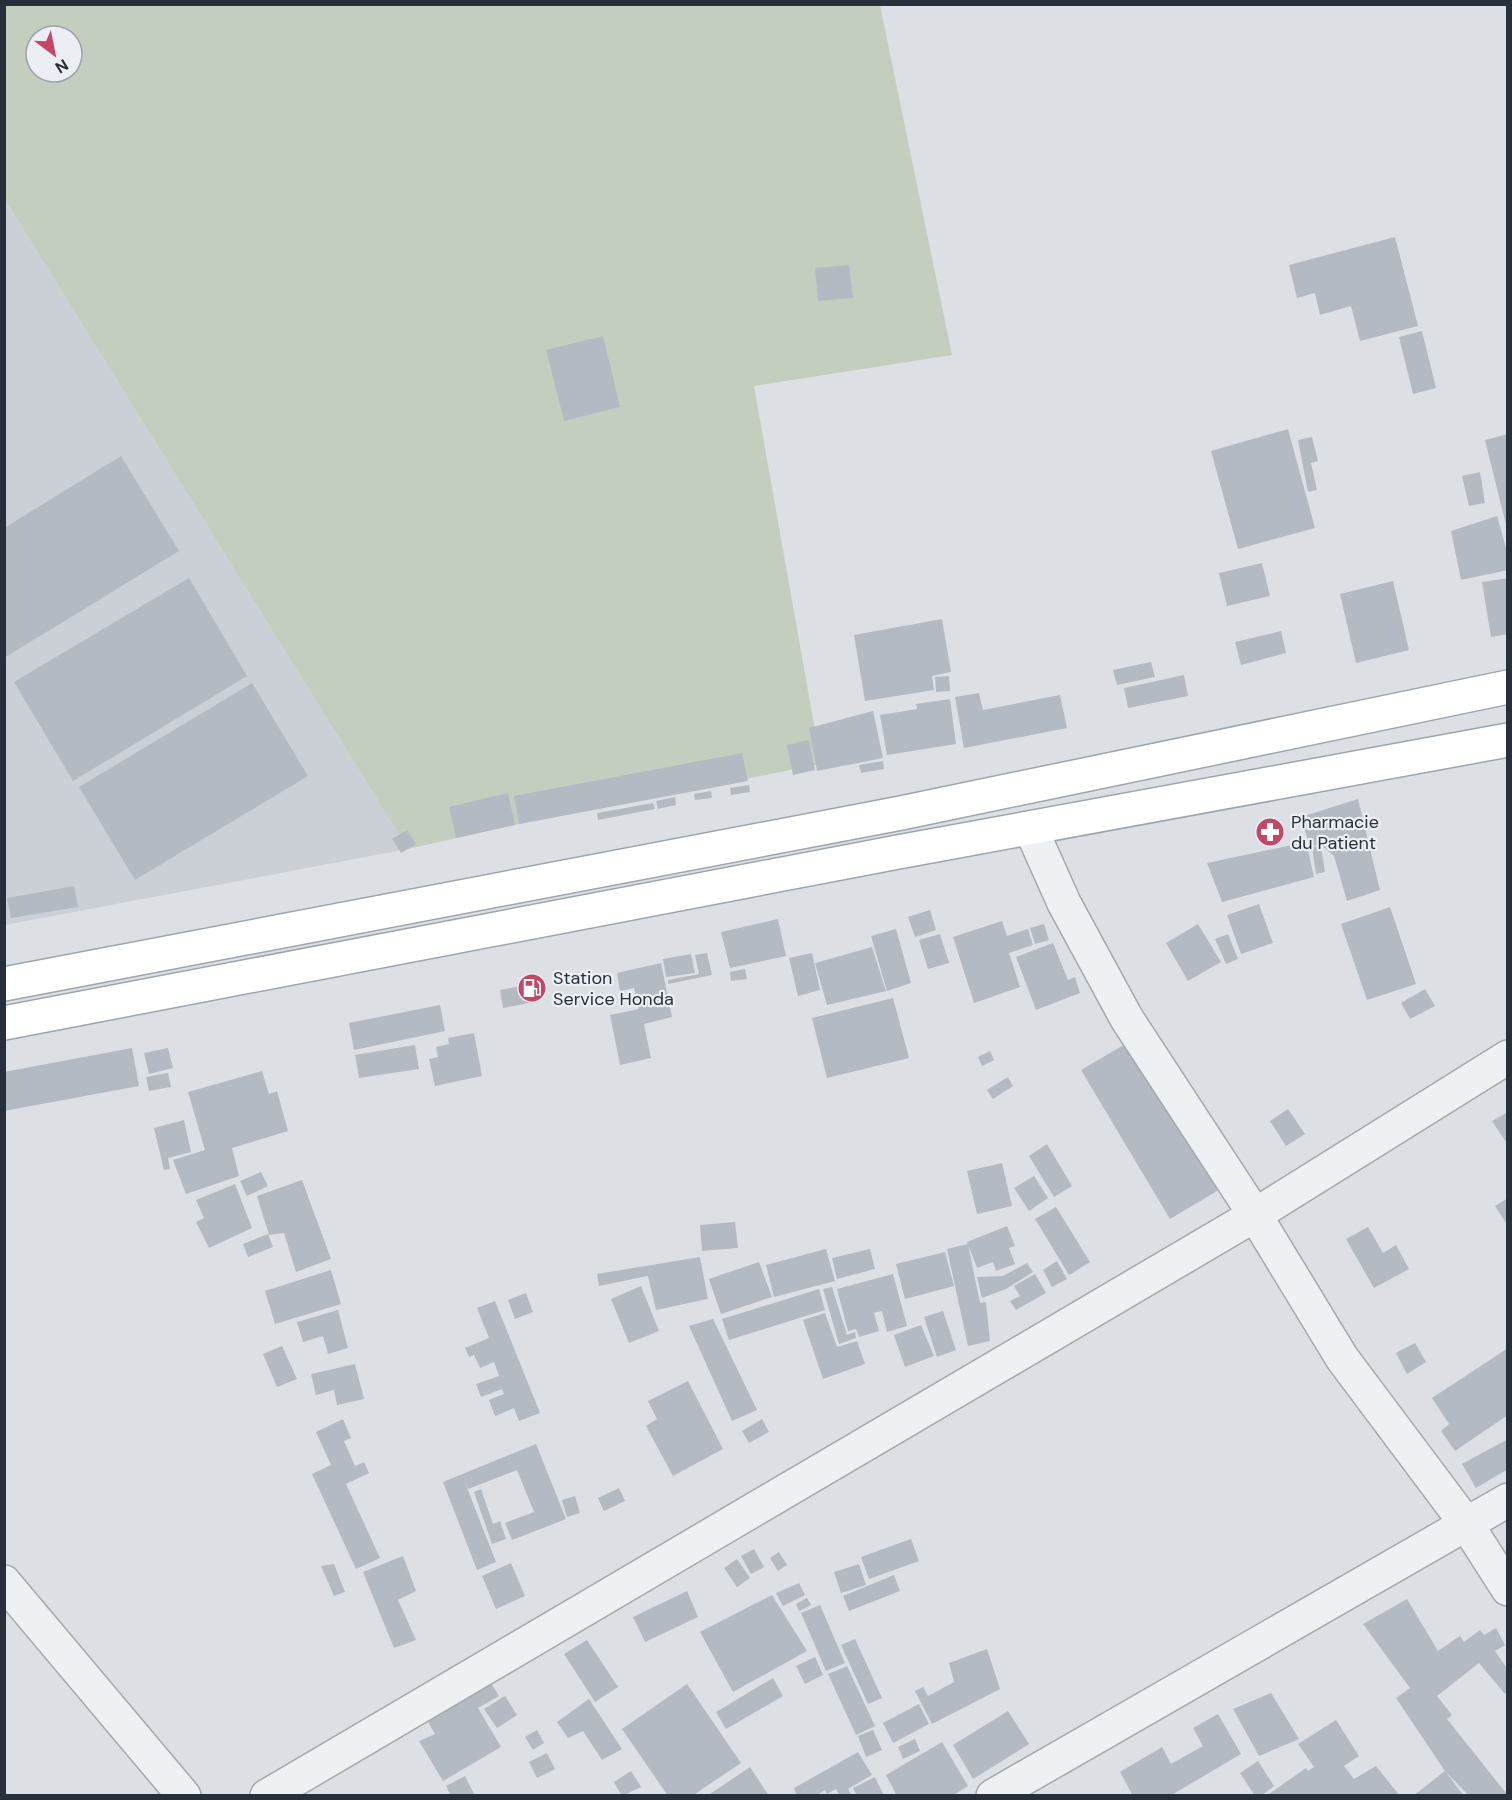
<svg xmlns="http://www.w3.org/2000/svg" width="1512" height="1800" font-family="'DM Sans',sans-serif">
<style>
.built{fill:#cad0d6}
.green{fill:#c4cebe;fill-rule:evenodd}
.building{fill:#b4bac1}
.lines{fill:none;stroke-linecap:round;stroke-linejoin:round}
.minor-casing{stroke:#a2a8ae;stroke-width:36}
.major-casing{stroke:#9ca6b0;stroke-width:36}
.minor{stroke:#eef1f4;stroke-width:33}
.major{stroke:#fff;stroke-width:33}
.labels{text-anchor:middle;stroke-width:4.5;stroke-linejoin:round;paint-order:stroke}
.poi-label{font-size:18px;fill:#27303a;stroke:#ebeff3;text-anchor:start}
</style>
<rect width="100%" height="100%" fill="#dce0e5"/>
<path class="built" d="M5,200l403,649 -403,76z"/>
<path class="green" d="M5,5h875l72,350 -198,31 67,378 -306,61 -107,24 -403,-649zM36,36h36v36h-36z"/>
<path class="building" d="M1395,237l23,89 -58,15 -9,-35 -31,9 -5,-22 -18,5 -8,-33z
M849,265l4,33 -35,3 -3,-33z
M1422,331l14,57 -23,6 -14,-57z
M603,336l17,71 -56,14 -18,-71z
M1288,429l27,99 -77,21 -27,-98z
M1508,434v95h-1l-22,-89z
M1312,437l6,24 -7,2 6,27 -9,2 -10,-52z
M121,456l58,95 -175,107v-130z
M1480,472l5,31 -16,3 -7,-30z
M1497,516l11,39v15l-47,10 -10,-49z
M1262,563l8,33 -43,10 -8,-33z
M189,578l58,98 -174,105 -59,-99z
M1508,578v56l-17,3 -9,-55z
M1393,581l16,69 -53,13 -16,-69z
M942,619l9,53 -19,4 2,14 -69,11 -11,-66z
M1281,631l5,22 -45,12 -6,-23z
M1151,662l4,15 -38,8 -4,-15z
M1184,675l4,21 -60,12 -4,-20z
M949,676l1,15 -14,1 -1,-15z
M252,683l56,93 -173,104 -56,-93z
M979,693l4,17 77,-15 7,33 -103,20 -9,-51z
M950,699l6,45 -69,11 -7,-40 37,-6 -1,-5z
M873,711l10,47 -66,13 -8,-43z
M809,740l6,30 -22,5 -6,-30z
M742,753l6,28 -229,43 -5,-28z
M883,761l1,8 -23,4 -2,-8z
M749,785l1,7 -19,3 -1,-7z
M711,791l1,7 -17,2 -1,-6z
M508,793l7,32 -59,13 -7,-31z
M675,797l1,8 -18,4 -2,-8z
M1358,799l22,91 -33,11 -13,-45 -14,-12 -10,3 -9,-30z
M653,803l2,6 -57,11 -1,-7z
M407,830l9,14 -15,9 -9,-14z
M1306,842l8,35 -92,25 -15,-39z
M1321,846l4,26 -9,2 -4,-27z
M74,886l4,21 -67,11 -4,-20z
M1259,904l14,39 -32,11 -14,-39z
M1390,907l26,77 -49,16 -26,-76z
M930,910l6,20 -21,7 -7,-20z
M778,919l8,37 -56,12 -9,-36z
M1002,921l5,15 21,-7 5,16 -24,8 11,34 -46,16 -21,-66z
M1044,924l5,16 -14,4 -5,-16z
M1198,924l23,38 -33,19 -22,-38z
M896,929l15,54 -24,8 -16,-55z
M940,934l9,29 -21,6 -9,-29z
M1228,934l10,25 -12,5 -11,-25z
M1053,943l15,37 7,-3 5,16 -44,17 -20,-53z
M872,947l14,44 -59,14 -12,-42z
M707,953l5,22 -44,9v-4l31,-6 -4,-19z
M812,953l8,37 -22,6 -9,-38z
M691,954l4,19 -29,4 -3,-18z
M661,963l11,54 -28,7 7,34 -31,7 -10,-50 29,-6 -5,-21 -14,3 -3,-18z
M745,969l2,10 -16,2 -1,-9z
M531,984l3,18 -31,6 -3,-18z
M1425,989l10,17 -25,13 -9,-16z
M893,998l16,60 -82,20 -15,-60z
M440,1005l5,26 -91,19 -5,-27z
M474,1033l8,43 -47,10 -6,-27 9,-2 -2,-10 13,-3 -1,-6z
M1139,1036l88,149 -57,34 -89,-149z
M415,1045l4,24 -60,9 -4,-23z
M132,1048l7,38 -135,25v-39z
M168,1048l5,20 -24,6 -5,-21z
M990,1051l4,9 -12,6 -4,-9z
M262,1071l7,23 8,-3 11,40 -56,17 7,28 -53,18 -13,-34 32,-10 -17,-58z
M168,1073l3,14 -22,4 -3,-14z
M1008,1077l5,9 -20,13 -6,-9z
M1288,1109l17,25 -19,12 -16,-25z
M1508,1112v33l-16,-24z
M184,1120l7,32 -23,6 2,11 -6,1 -10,-42z
M1047,1144l25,42 -18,11 -25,-41z
M1002,1163l10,43 -35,8 -10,-43z
M261,1172l7,14 -21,10 -7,-15z
M1034,1176l14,22 -19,13 -15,-23z
M302,1180l29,79 -35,13 -12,-39 -15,2 -12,-39z
M235,1184l17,44 -43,20 -13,-26 8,-4 -8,-18z
M1508,1198v28l-13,-20z
M1056,1207l34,55 -21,13 -34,-56z
M735,1222l3,26 -36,3 -2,-26z
M1007,1226l8,20 -6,2 6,16 -19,7 -3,-9 -16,6 -10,-26z
M1368,1227l15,26 13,-8 13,24 -35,19 -28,-49z
M268,1234l5,13 -25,10 -5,-13z
M968,1244l12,59 6,-1 4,39 -22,5 -21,-97z
M826,1249l9,32 -61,16 -8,-32z
M870,1249l5,20 -38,10 -5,-21z
M945,1252l9,34 -49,13 -9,-35z
M700,1257l8,42 -52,11 -8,-34 -49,10 -2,-12z
M1057,1261l10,18 -15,8 -9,-17z
M759,1262l13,35 -51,17 -12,-35z
M1027,1263l6,9 -27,17 -24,9 -5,-21 26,-1z
M331,1270l10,34 -66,20 -10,-33z
M893,1274l14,52 -20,6 -5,-21 -8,2 5,18 -20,6 -3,-8 -8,2 -11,-42z
M1035,1274l11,19 -30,17 -6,-9 10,-5 -6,-10z
M641,1286l18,45 -30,12 -18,-44z
M832,1287l15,48 8,-3 1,6 -17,6 -16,-55z
M819,1289l6,21 -96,30 -7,-21z
M526,1293l7,19 -18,7 -7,-19z
M495,1301l45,112 -21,8 -5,-13 -19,8 -6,-16 15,-6 -2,-5 -21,8 -5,-13 23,-8 -5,-14 -14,6 -6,-13 -5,2 -4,-9 24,-10 -12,-30z
M338,1310l10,38 -20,6 -5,-18 -20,6 -6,-20z
M943,1311l13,39 -19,7 -13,-40z
M825,1313l12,34 20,-6 8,23 -42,15 -20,-59z
M713,1319l44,91 -25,11 -43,-95z
M921,1325l13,31 -29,11 -11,-32z
M1415,1343l11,19 -19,12 -11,-21z
M282,1346l15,33 -20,8 -14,-33z
M1508,1348v67l-53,36 -14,-20 8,-7 -17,-26z
M355,1364l9,35 -27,6 -3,-15 -18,5 -5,-21z
M688,1381l35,68 -50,27 -27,-50 11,-7 -9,-18z
M343,1419l8,19 -7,3 11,25 9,-4 5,11 -23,11 34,74 -24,11 -44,-95 19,-9 -15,-33z
M762,1419l7,13 -20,11 -7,-12z
M1508,1439v30l-32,19 -14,-24z
M536,1444l30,75 -54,21 -7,-17 29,-11 -17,-42 -49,19 -4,-9 32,82 -19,8 -34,-88z
M619,1488l6,13 -21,10 -6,-13z
M481,1489l12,35 7,-3 6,18 -14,5 -18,-52z
M575,1496l5,17 -13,4 -5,-17z
M911,1539l8,22 -50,18 -8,-22z
M754,1549l10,18 -13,7 -10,-18z
M779,1552l8,13 -9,6 -8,-13z
M403,1556l13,35 -18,9 18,40 -22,8 -31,-76z
M737,1559l13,19 -13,9 -13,-19z
M511,1563l14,33 -29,13 -14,-33z
M334,1564l11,28 -11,4 -13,-30z
M859,1564l7,21 -25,8 -7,-21z
M894,1575l6,16 -51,20 -6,-15z
M799,1583l6,12 -22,11 -7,-13z
M687,1591l11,26 -53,25 -12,-25z
M772,1595l35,56 -74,41 -33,-60z
M807,1598l4,7 -12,6 -3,-7z
M1407,1599l31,52 22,-15 4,6 16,-12 4,5 12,-7 9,17 -10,6 13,19v22l-3,2 -26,-31 -42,33 15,19 -5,4 59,74 2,-1v4h-39l-24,-25 -49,-73 14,-10 -47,-64z
M820,1605l25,58 -19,8 -25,-58z
M855,1639l27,59 -14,6 -27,-59z
M587,1640l31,47 -23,15 -31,-48z
M987,1649l13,40 -68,35 -17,-33 8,-4 5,9 26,-14 -5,-19z
M815,1657l8,18 -18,9 -9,-18z
M847,1666l28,60 -19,9 -28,-61z
M487,1677l12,19 -21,12 23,39 -58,34 -24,-40 16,-7 -11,-19z
M773,1678l10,18 -57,33 -10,-17z
M687,1684l54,79 -49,33h-24l-46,-67z
M1271,1693l28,46 -40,17 -26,-47z
M505,1696l12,19 -20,13 -13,-19z
M589,1699l33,50 -20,11 -19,-29 -15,7 -11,-16z
M919,1704l10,20 -36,19 -10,-20z
M1008,1711l21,33 -56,35 -20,-34z
M1218,1714l23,40 -71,42h-37l-13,-24 42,-25 9,17 32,-18 -10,-18z
M1336,1720l23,36 -15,10 10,13 22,-13 24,30 -131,-2 37,-26 2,3 6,-4 -16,-23z
M537,1730l7,13 -11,7 -8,-13z
M873,1730l9,20 -16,7 -8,-21z
M915,1739l5,12 -17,8 -5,-12z
M942,1742l26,44 -16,10h-55l-11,-21z
M858,1752l14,23 -24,14 4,7h-12l-4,-7 -9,5 -2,-4 -10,6h-18l-3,-8z
M547,1753l8,16 -18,9 -8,-16z
M1258,1761l16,25 -13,10h-6l-15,-23z
M750,1767l19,29h-62z
M631,1771l10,16 -19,9 -8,-14z
M1445,1771l19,25h-51z
M465,1776l10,20h-24l-5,-10z
M875,1777l9,19h-27l-4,-8z"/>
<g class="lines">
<g class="minor-casing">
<path id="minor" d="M1031,829l33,74 63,116 128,196 87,143 125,167 41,64
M4,1582l180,214
M267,1796l988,-581 253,-158
M993,1796l515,-296"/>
</g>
<g class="major-casing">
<path id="major" d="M4,984l897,-171 607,-126
M4,1023l894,-171 610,-112"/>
</g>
<use href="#minor" class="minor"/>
<use href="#major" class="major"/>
</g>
<defs>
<g id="pharmacy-disc" transform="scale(1.5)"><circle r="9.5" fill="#c44767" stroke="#ebeff3"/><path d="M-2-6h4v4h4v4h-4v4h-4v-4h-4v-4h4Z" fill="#fff"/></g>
<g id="fuel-disc" transform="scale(1.5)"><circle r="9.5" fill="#c44767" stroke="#ebeff3"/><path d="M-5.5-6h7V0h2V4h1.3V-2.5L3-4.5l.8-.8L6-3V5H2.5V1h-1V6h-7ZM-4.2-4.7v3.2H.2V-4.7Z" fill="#fff"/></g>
</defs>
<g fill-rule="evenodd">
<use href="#pharmacy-disc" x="1270" y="832"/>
<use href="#fuel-disc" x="532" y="988"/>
</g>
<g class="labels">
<g class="poi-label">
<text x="1291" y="828">Pharmacie<tspan x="1291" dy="21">du Patient</tspan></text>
<text x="553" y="984">Station<tspan x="553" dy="21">Service Honda</tspan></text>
</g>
</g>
<rect width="1512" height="1800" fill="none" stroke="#27303a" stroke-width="12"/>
<g transform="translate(54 54) rotate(148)"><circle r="28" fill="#ebeff3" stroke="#9da3a9" stroke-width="1.5"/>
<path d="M0-4.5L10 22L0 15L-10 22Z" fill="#c44767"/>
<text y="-9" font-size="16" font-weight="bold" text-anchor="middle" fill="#27303a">N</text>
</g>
</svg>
